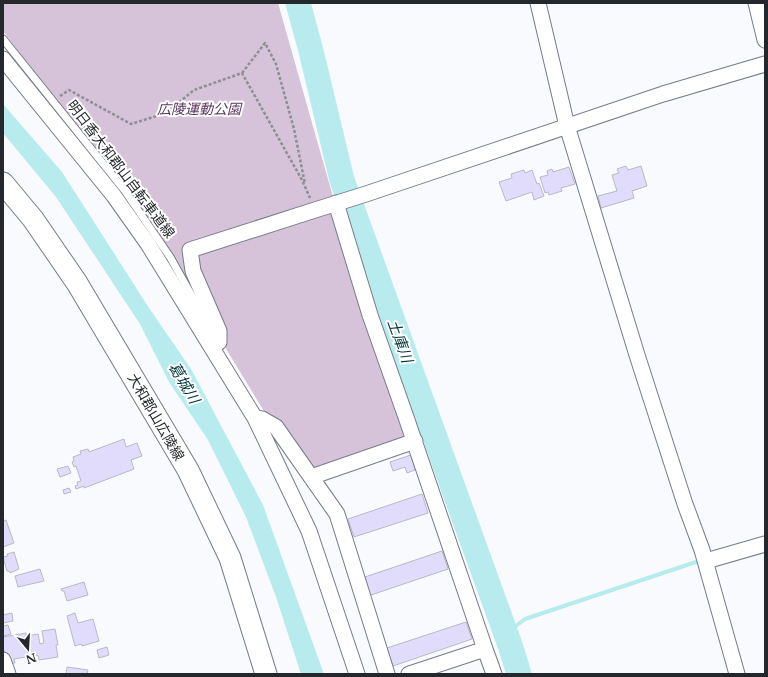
<svg xmlns="http://www.w3.org/2000/svg" width="768" height="677" font-family="'Libre Baskerville','Noto Sans JP',serif">
<style>
.green{fill:#d7c3d9}
.water{fill:#b7ebed}
.lines{fill:none;stroke-linecap:round;stroke-linejoin:round}
.stream{stroke:#b7ebed;stroke-width:4}
.river{stroke:#b7ebed;stroke-width:25}
.building{fill:#e1dcfc;stroke:#bab8c8}
.service-casing{stroke:#747c89;stroke-width:9}
.minor-casing{stroke:#747c89;stroke-width:17}
.secondary-casing{stroke:#747c89;stroke-width:23}
.path{stroke:#8c8f93;stroke-width:2.5;stroke-dasharray:3 2;stroke-linecap:butt}
.service{stroke:#fff;stroke-width:7}
.minor{stroke:#fff;stroke-width:15}
.secondary{stroke:#fff;stroke-width:21}
.labels{text-anchor:middle;stroke-width:4;stroke-linejoin:round;paint-order:stroke}
.park-label{font-size:14px;font-style:italic;fill:#5a355f;stroke:#fff}
.street-label{font-size:14px;fill:#24272c;stroke:#fff}
.water-label{font-size:15px;font-style:italic;fill:#023638;stroke:#fff}
</style>
<rect width="100%" height="100%" fill="#f8fafd"/>
<path class="green" d="M3,3h275l57,201 89,236 -114,45 -51,-82 -131,-215 -79,-96 -46,-61z"/>
<path class="water" d="M3,104l59,68 87,136 42,61 72,136 61,169h-23l-25,-77 -30,-80 -38,-77 -39,-58 -29,-58 -84,-127 -53,-64z"/>
<g class="lines">
<path class="stream" d="M510,645l2,-16 13,-10 177,-59"/>
<path class="river" d="M298,3l13,48 31,129 168,465 9,29"/>
</g>
<path class="building" d="M626,166l2,4 13,-4 6,20 -15,5 2,7 -33,10 -3,-12 19,-5 -5,-16 7,-2 -2,-4z
M569,167l6,17 -14,4 1,3 -13,4 -1,-3 -3,1 -5,-16 8,-2 -1,-4 5,-2 1,3z
M524,170l1,3 7,-3 5,14 2,-1 5,13 -10,4 -2,-8 -26,9 -7,-19 13,-4 -1,-4z
M124,439l2,8 11,-4 5,13 -11,4 3,9 -50,19v-2l-8,3 -1,-3 3,-1 -1,-3 4,-1 -5,-15 -2,1 -2,-5 2,-1 -1,-4 8,-3 -1,-3 8,-2 1,3z
M411,455l4,15 -8,3 -2,-6 -12,4 -3,-9z
M68,466l3,7 -11,4 -3,-8z
M69,488l2,4 -7,2 -1,-4z
M422,494l6,19 -74,24 -6,-18z
M6,520l8,23 -11,4v-26z
M442,551l6,18 -80,27 -6,-18z
M14,552l5,17 -9,4 -1,-2h-2l-4,-14 5,-1 -1,-2z
M40,569l4,12 -26,6 -3,-11z
M84,582l4,13 -21,6 -3,-10h-2l-1,-2z
M12,613l1,8 -10,2v-8z
M75,613l3,10 15,-4 6,22 -17,5 -1,-2 -6,2 -8,-30z
M466,622l6,17 -79,27 -6,-18z
M8,625l3,9 -8,2v-10z
M55,629l3,16h-2l2,12 -19,3 -1,-5 -24,4 1,4 -9,1 -3,-19v-8l23,-4v3l12,-2 2,10 4,-1 -2,-12z
M107,647l2,8 -10,3 -2,-8z
M67,667l21,3 -1,4h-21z"/>
<g class="lines">
<g class="service-casing">
<path id="service" d="M3,39l122,152 45,66 41,73"/>
</g>
<g class="minor-casing">
<path id="minor" d="M538,3l29,123 70,229 48,149 17,46 35,124
M756,3l9,37
M3,59l111,137 34,48 107,174 54,113 48,143
M336,203l34,112 37,105 78,229
M212,347l7,-5v-11l-26,-60 -3,-21 125,-40 51,-16 297,-100 102,-30
M255,418l7,1 14,8 61,87 50,160
M311,477l104,-36
M706,561l59,-17
M3,660l5,14
M409,674l76,-25 9,25"/>
</g>
<g class="secondary-casing">
<path id="secondary" d="M3,183l30,36 44,64 111,187 42,88 36,116"/>
</g>
<path class="path" d="M242,73l23,-30 11,21 18,65 11,55
M60,96l9,-6 62,34 35,-11 28,-23 48,-17 60,107 8,18"/>
<use href="#service" class="service"/>
<use href="#minor" class="minor"/>
<use href="#secondary" class="secondary"/>
</g>
<g class="labels">
<g class="park-label">
<text x="199" y="114">広陵運動公園</text>
</g>
<g class="street-label">
<text transform="translate(121 169) rotate(53)" y="5">明日香大和郡山自転車道線</text>
<text transform="translate(156 417) rotate(60)" y="5">大和郡山広陵線</text>
</g>
<g class="water-label">
<text transform="translate(400 341) rotate(70)" y="5">土庫川</text>
<text transform="translate(184 383) rotate(59)" y="5">葛城川</text>
</g>
</g>
<rect width="768" height="677" fill="none" stroke="#24272c" stroke-width="8"/>
<g transform="translate(28 649) rotate(162)" stroke="#ffffff" stroke-width="3" paint-order="stroke">
<path d="M0-3L7 15L0 10L-7 15Z" fill="#24272c"/>
<text y="-6" font-size="11" font-weight="bold" text-anchor="middle" fill="#24272c">N</text>
</g>
</svg>
